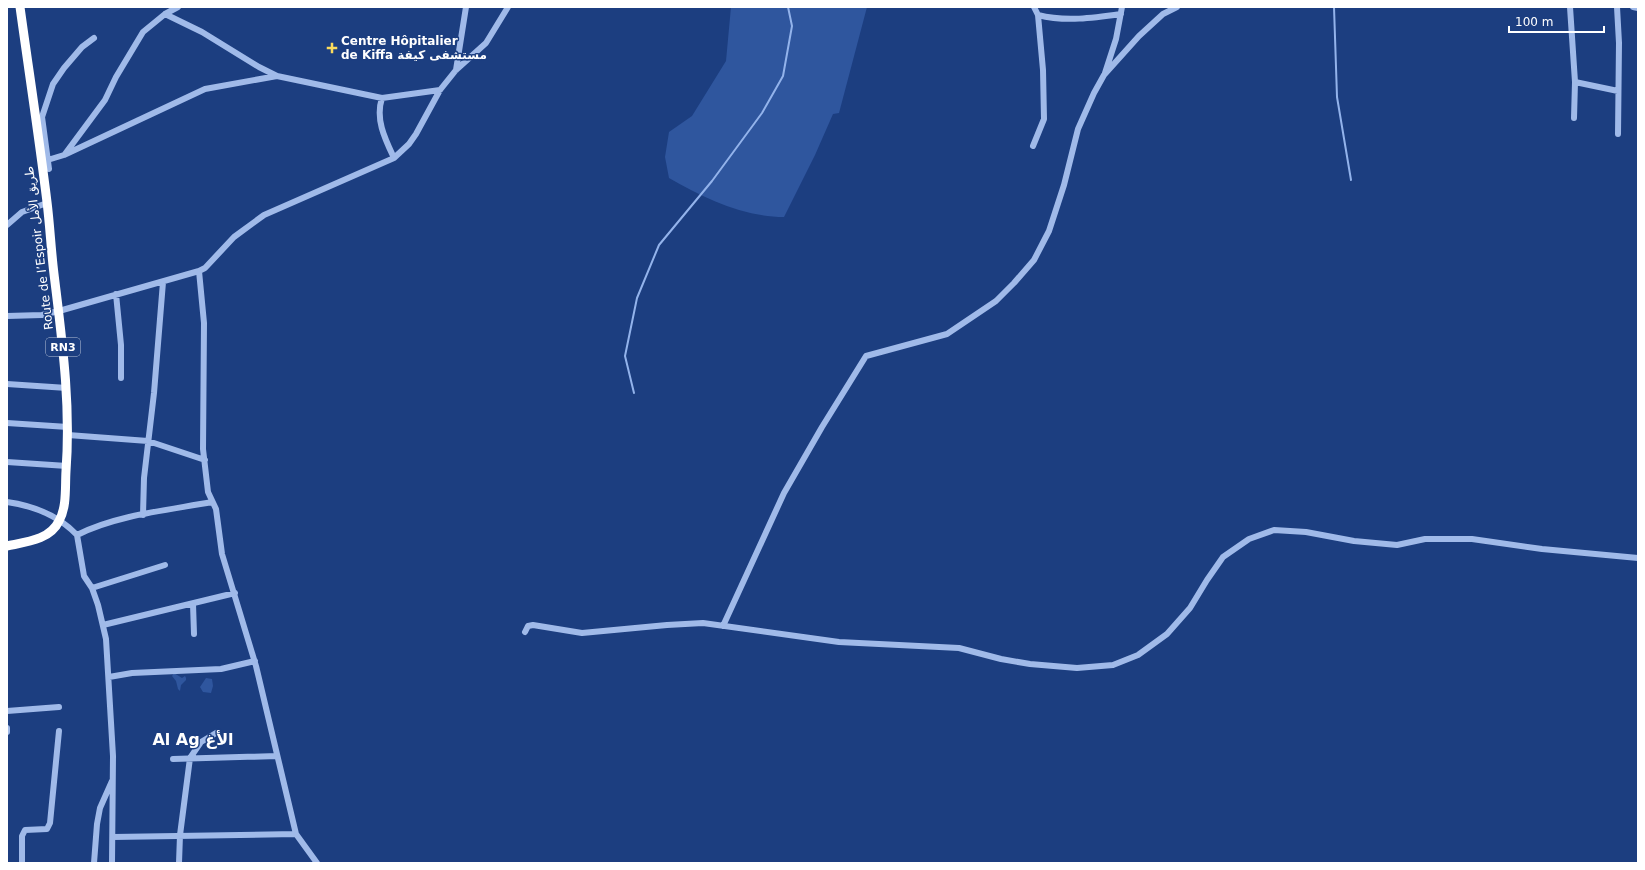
<svg xmlns="http://www.w3.org/2000/svg" width="1645" height="870" font-family="'DejaVu Sans','Noto Naskh Arabic',sans-serif">
<style>
.green{fill:#2f569e}
.lines{fill:none;stroke-linecap:round;stroke-linejoin:round}
.stream{stroke:#93b3eb;stroke-width:2}
.minor{stroke:#a0bae9;stroke-width:6}
.highway{stroke:#fff;stroke-width:9}
.poi-dot{fill:#fadb5d;stroke:#1c3e80;stroke-width:1.5}
.labels{text-anchor:middle;stroke-width:3;stroke-linejoin:round;paint-order:stroke}
.shield{fill:#1c3e80;stroke:#bbc5d9;stroke-width:1}
.shield-label{font-size:11px;font-weight:bold;fill:#fff}
.poi-label{font-size:12px;font-weight:bold;fill:#fff;stroke:#1c3e80;text-anchor:start}
.street-label{font-size:12px;fill:#fff;stroke:#1c3e80}
.district-label{font-size:16px;font-weight:bold;fill:#fff;stroke:#1c3e80}
</style>
<rect width="100%" height="100%" fill="#1c3e80"/>
<path class="green" d="M731,7h136l-28,106 -6,1 -18,41 -31,62c-41,0 -80,-19 -115,-39l-4,-21 4,-25 23,-16 34,-55z
M174,673l8,5 3,-2 1,2v2l-5,5 -1,6 -2,-2 -2,-8 -4,-5z
M206,678l6,1 1,7 -2,7 -8,-1 -3,-5z"/>
<g class="lines">
<path class="stream" d="M1334,7l3,90 14,83
M634,393l-9,-37 12,-58 22,-53 53,-64 50,-68 21,-37 9,-50 -4,-19"/>
<path class="minor" d="M1570,7l5,75 -1,36
M1617,7l2,36 -1,91
M1633,7l5,1
M165,14l37,18 57,35 18,9 105,22 58,-8
M1038,15c27,7 55,3 83,-1
M456,70l10,-63
M1105,73l11,-34 6,-32
M1575,82l43,9
M382,98c-7,21 3,41 12,60
M1033,146l11,-27 -1,-49 -5,-55 -4,-8
M65,154l40,-54 11,-23 27,-45 22,-18 13,-7
M41,162l23,-7 141,-66 72,-13
M49,169l-7,-52 11,-33 11,-16 18,-21 12,-9
M7,225l15,-13 25,-9
M199,271l5,52 -1,126 5,43 8,17 6,45 34,112 40,168 21,29
M116,294l5,51v33
M7,316l35,-1 17,-4 140,-40 6,-3 29,-31 30,-22 130,-57 15,-14 7,-10 24,-44 16,-20 30,-27 22,-36
M7,384l60,4
M7,423l61,4
M68,435l80,6 57,19
M7,462l60,4
M7,502c28,4 51,13 70,33l7,41 8,12 6,17 8,34 7,117 -1,107
M143,515l1,-37 10,-85 9,-111
M77,535c39,-20 92,-25 135,-33
M92,588l73,-23
M193,604l1,30
M103,625l132,-32
M723,626l61,-133 38,-66 44,-71 81,-22 49,-33 18,-18 20,-23 15,-29 15,-46 14,-56 16,-36 10,-18 35,-39 24,-22 14,-7
M525,632l3,-6 5,-1 49,8 85,-8 36,-2 136,19 120,6 42,11 29,5 47,4 36,-3 25,-10 29,-21 23,-26 17,-28 16,-23 26,-18 25,-9 32,2 48,9 43,4 28,-6h47l70,10 96,9
M109,677l23,-4 89,-4 34,-8
M7,711l52,-4
M7,728v4
M173,759l104,-3
M113,837l183,-3
M22,863v-27l3,-6 22,-1 3,-6 9,-92
M94,863l3,-39 3,-16 12,-27
M179,863l1,-28 10,-77 11,-16 15,-9"/>
<path class="highway" d="M7,546c19,-4 43,-6 52,-25 8,-14 6,-34 7,-50 5,-67 -4,-131 -12,-197 -3,-24 -4,-48 -7,-72 -8,-65 -18,-130 -27,-195"/>
</g>
<path class="poi-dot" d="M330 42h4v4h4v4h-4v4h-4v-4h-4v-4h4z"/>
<g class="labels">
<rect class="shield" x="46" y="338" width="34" height="18" rx="3"/>
<g class="shield-label">
<text x="63" y="351">RN3</text>
</g>
<g class="poi-label">
<text x="341" y="45">Centre Hôpitalier<tspan x="341" dy="14">de Kiffa مستشفى كيفة</tspan></text>
</g>
<g class="street-label">
<text transform="translate(39 248) rotate(-97)" y="4">Route de l’Espoir طريق الأمل</text>
</g>
<g class="district-label">
<text x="193" y="745">Al Ag الأغ</text>
</g>
</g>
<rect width="1645" height="870" fill="none" stroke="#ffffff" stroke-width="16"/>
<path d="M1509 26v6h95v-6" fill="none" stroke="#ffffff" stroke-width="2"/>
<text x="1515" y="26" font-size="12" fill="#ffffff" stroke="#1c3e80" stroke-width="3" paint-order="stroke">100 m</text>
</svg>
